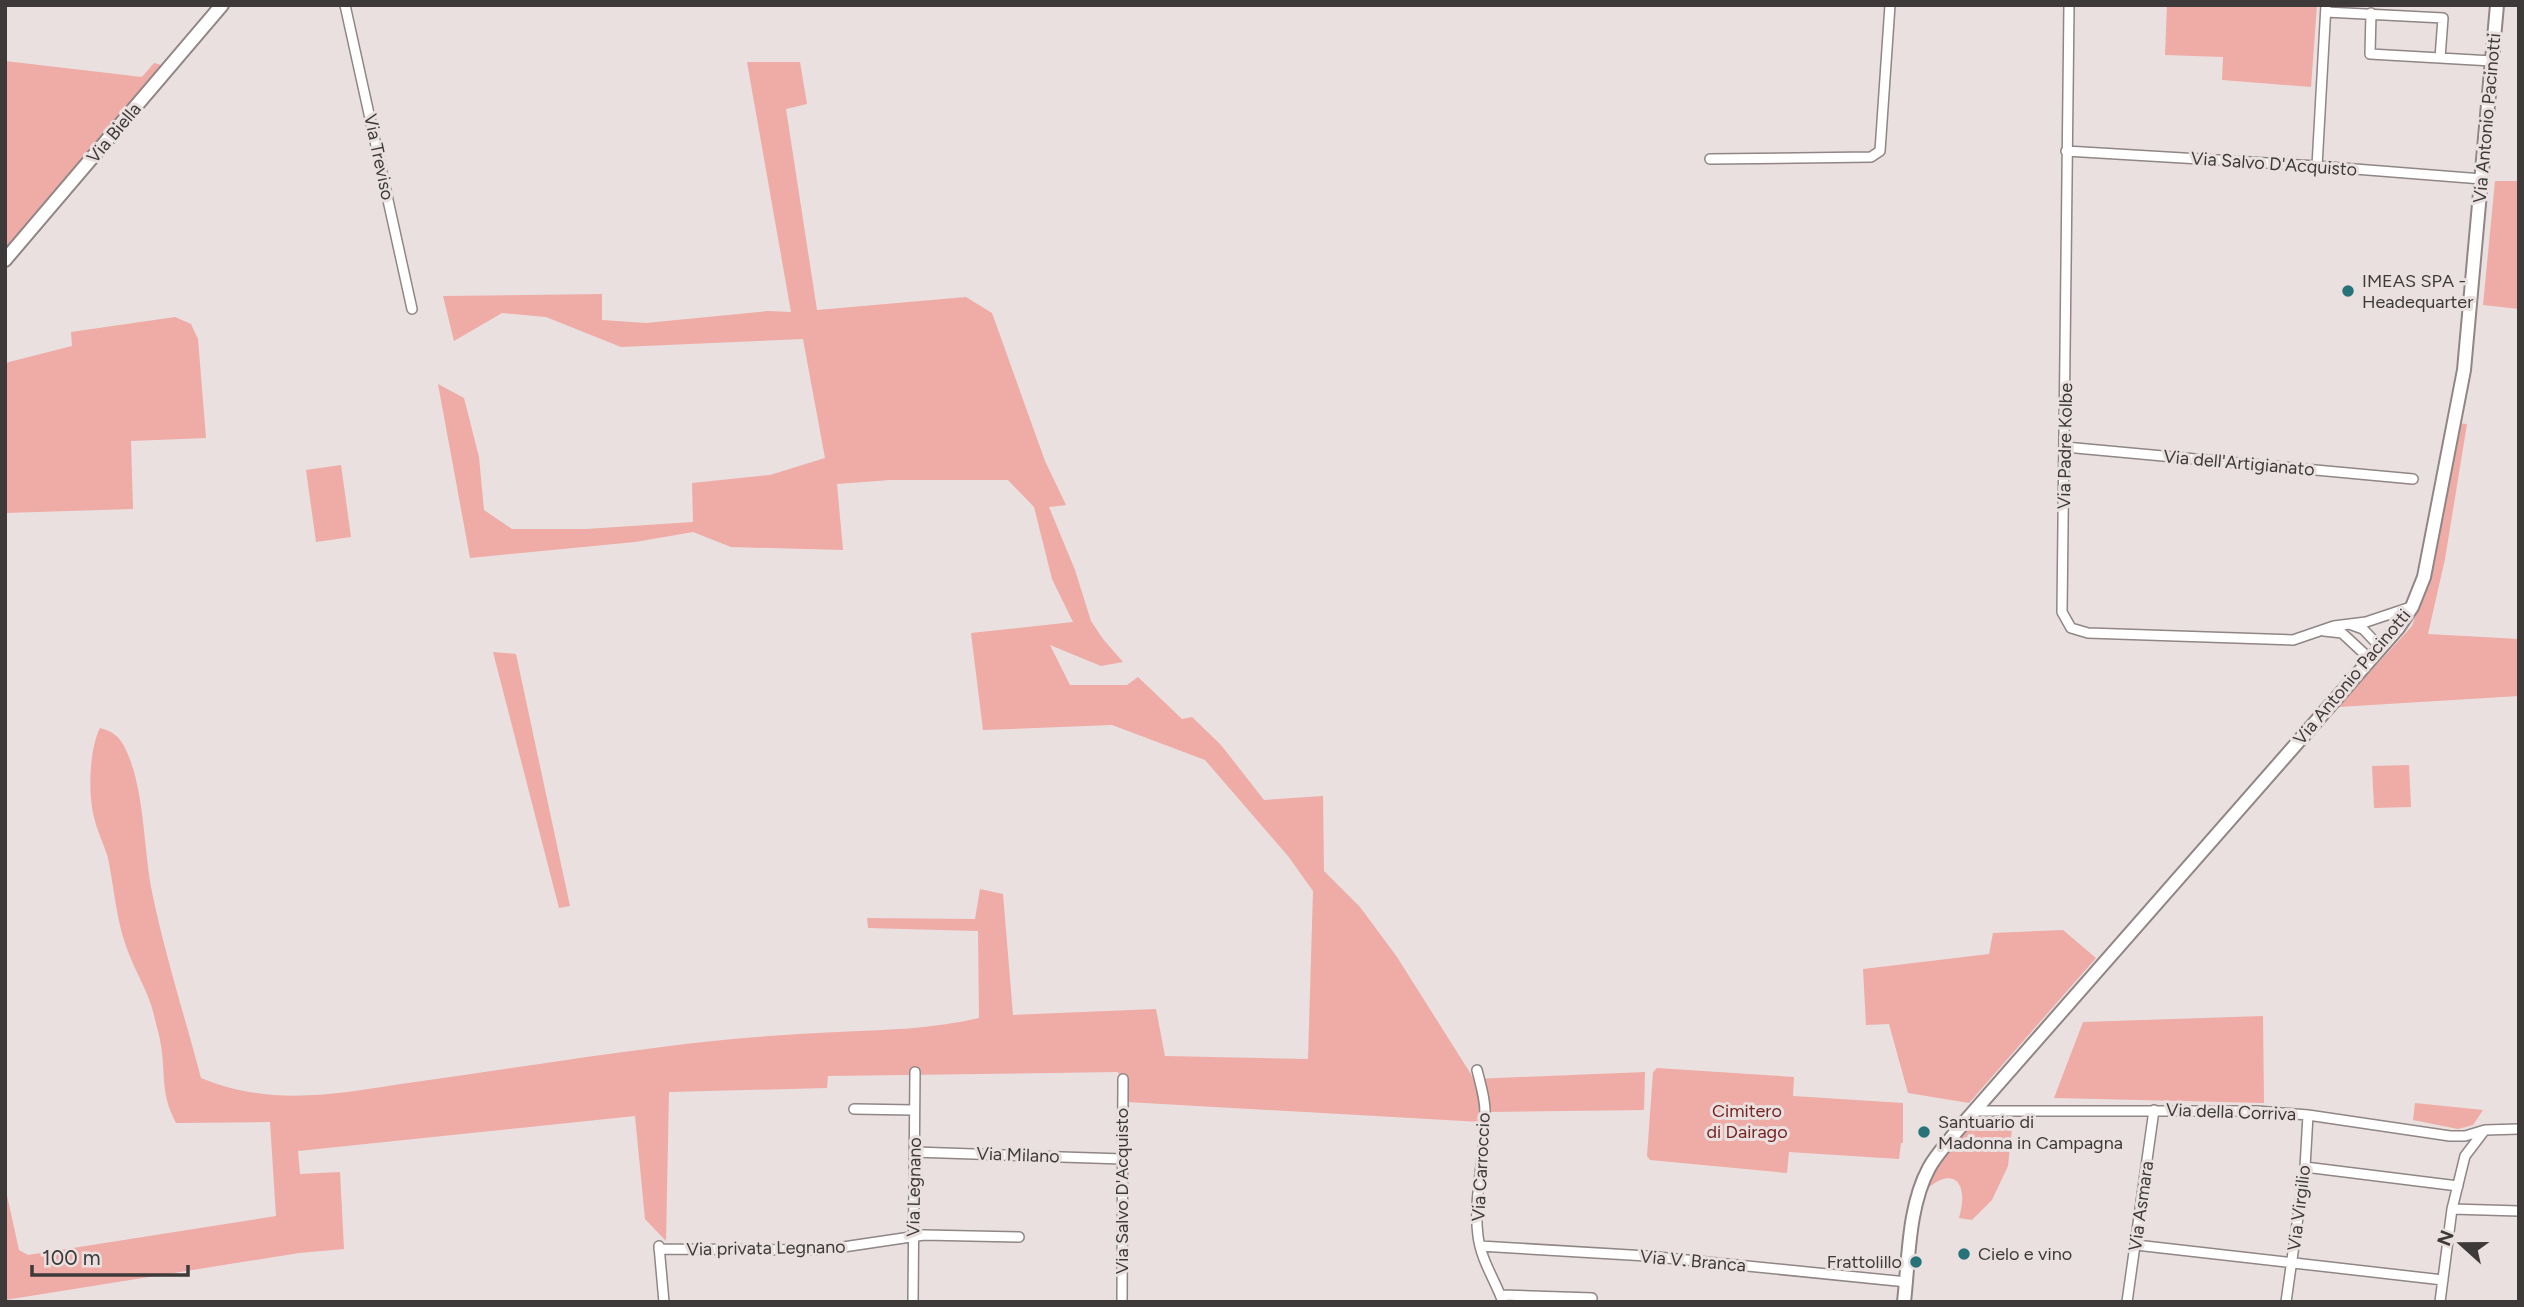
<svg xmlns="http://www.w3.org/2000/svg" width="2524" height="1307" font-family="Figtree,sans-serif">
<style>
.green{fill:#efaba6}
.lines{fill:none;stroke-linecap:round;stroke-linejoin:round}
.street-casing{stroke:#8f8685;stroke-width:12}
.secondary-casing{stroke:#8f8685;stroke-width:16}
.street{stroke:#fff;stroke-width:9}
.secondary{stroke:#fff;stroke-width:12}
.poi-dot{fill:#287279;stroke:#e9e0df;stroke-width:2.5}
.labels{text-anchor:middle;stroke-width:6;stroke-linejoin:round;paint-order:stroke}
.street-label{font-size:18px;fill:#3e3a3a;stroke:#e9e0df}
.poi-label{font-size:18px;fill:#3e3a3a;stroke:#e9e0df;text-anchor:start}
.park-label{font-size:18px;fill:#762424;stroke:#e9e0df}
</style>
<rect width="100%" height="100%" fill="#e9e0df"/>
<path class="green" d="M2167,5h150l-6,82 -89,-7 1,-23 -58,-2z
M5,61l137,16 12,-14 15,4 -164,184z
M747,62h53l7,42 -21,5 31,201 149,-13 26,16 53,148 21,44 -17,2 26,63 16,51 12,18 20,23 -22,4 -51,-21 20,40h57l11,-8 44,42 10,-2 29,28 43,55 59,-4 1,75 36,36 37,50 77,122 171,-7 -1,38 -155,2 -8,10 -354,-20 1,-9 -10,-21 -290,4 -1,12 -158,4 -3,149 -21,-22 -10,-103 -337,35 2,23 40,-2 4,77 -45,4 -294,47 1,-109 13,59 9,5 248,-39 -6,-94 -94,1c-16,-31 -10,-46 -15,-77 -1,-10 -5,-21 -7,-31 -6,-25 -20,-45 -28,-69 -10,-28 -12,-59 -18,-88 -4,-14 -11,-27 -14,-41 -6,-23 -5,-67 6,-89 11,3 18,7 24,18 21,40 19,101 28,146 13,63 33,125 49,186 73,30 138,15 214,4 82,-11 164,-25 247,-35 58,-8 116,-12 175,-15 48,-2 95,-3 142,-14l-1,-87 -110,-3 -1,-10 108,1 5,-30 23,5 10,121 143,-6 9,47 143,3 5,-168 -25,-35 -83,-96 -93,-35 -129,5 -12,-97 102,-11 -21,-43 -18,-72 -26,-27h-118l-53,4 6,66 -112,-3 -38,-15 -58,10 -165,16 -32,-174 26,14 15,59 5,53 28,19h74l107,-7 -1,-39 78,-8 55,-17 -22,-119 -182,8 -75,-30 -44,-4 -48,28 -11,-45 159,-2v26l44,3 122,-12 23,1z
M2519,158v151l-36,-4 12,-124h22z
M175,317l16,7 7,15 8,99 -75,3 2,68 -128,4v-150l67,-17 -1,-14z
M2456,423l11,1 -22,135 -17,75 91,5v57l-181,11 74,-81 22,-61z
M341,465l10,72 -35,5 -10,-72z
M493,652l23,2 54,252 -11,2z
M2409,765l2,42 -37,1 -2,-42z
M2063,930l33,28 -127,145 -61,-10 -19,-69 -23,1 -3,-56 126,-15 4,-21z
M2263,1016l1,87 -210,-5 29,-76z
M1657,1068l137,9 -1,19 110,7v40h-2l-2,16 -110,-7 -2,21 -137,-13 -3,-4 6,-84z
M2415,1103l68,7 -10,15 -15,4 -45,-9z
M2002,1114v5h11l-5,47 -16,34 -20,20 -13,-2c2,-8 4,-16 3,-24 -3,-26 -28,-15 -39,0l14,-29 41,-50z"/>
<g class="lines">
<g class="street-casing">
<path id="street" d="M345,5l67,304
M2069,5l-7,607 9,16 17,5 205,7 41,-14 32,-4 45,-15
M2326,12l117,6 -3,40 52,3
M2371,13l-1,41 70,4
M2066,151l251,15 165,13
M1710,159l161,-2 9,-6 10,-146
M2317,166l9,-161
M2065,447l348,32
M2352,625l11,4 17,18
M2324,631l18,2 28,26
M1477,1070c4,16 9,32 8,48 0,39 -12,79 -7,118 3,24 17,44 25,66
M854,1109l60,1
M1975,1111h282l51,4 142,21h15l20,-6 34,-1
M914,1152l209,7
M2305,1167l153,19
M2452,1209l67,2
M2136,1245l307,35
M659,1246l5,56
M1480,1246l167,10 260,26
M659,1249l164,1 101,-15 95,2
M1501,1295l91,3
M913,1302l2,-230
M1122,1302l1,-223
M2127,1302l27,-192
M2286,1302l19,-135 3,-52
M2440,1302l12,-93 13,-53 19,-25"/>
</g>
<g class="secondary-casing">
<path id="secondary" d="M5,260l217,-255
M1904,1302c5,-44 4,-95 25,-134 7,-13 18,-24 26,-35l443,-505 14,-21 12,-30 40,-207 33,-365"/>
</g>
<use href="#street" class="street"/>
<use href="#secondary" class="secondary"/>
</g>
<g class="poi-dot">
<circle cx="2348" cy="291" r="7"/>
<circle cx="1924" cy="1132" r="7"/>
<circle cx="1964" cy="1254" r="7"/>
<circle cx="1916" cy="1262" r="7"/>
</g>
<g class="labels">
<g class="street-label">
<text transform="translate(2487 118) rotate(-85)" y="6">Via Antonio Pacinotti</text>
<text transform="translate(114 133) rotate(-50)" y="6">Via Biella</text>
<text transform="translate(379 157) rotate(78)" y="6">Via Treviso</text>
<text transform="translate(2274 164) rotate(4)" y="6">Via Salvo D'Acquisto</text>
<text transform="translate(2065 446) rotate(-89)" y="6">Via Padre Kolbe</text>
<text transform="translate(2239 463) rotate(5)" y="6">Via dell'Artigianato</text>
<text transform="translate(2352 677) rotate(-50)" y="6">Via Antonio Pacinotti</text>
<text transform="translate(2231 1112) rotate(2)" y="6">Via della Corriva</text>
<text transform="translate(1018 1155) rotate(2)" y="6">Via Milano</text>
<text transform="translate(1481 1167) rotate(-87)" y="6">Via Carroccio</text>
<text transform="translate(914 1187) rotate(-89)" y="6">Via Legnano</text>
<text transform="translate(1122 1191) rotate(-90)" y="6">Via Salvo D'Acquisto</text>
<text transform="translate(2141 1206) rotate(-82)" y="6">Via Asmara</text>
<text transform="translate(2299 1208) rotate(-83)" y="6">Via Virgilio</text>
<text transform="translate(766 1248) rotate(-1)" y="6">Via privata Legnano</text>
<text transform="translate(1693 1261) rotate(5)" y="6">Via V. Branca</text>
</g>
<g class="poi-label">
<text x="2362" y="287">IMEAS SPA -<tspan x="2362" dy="21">Headequarter</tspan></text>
<text x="1938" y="1128">Santuario di<tspan x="1938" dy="21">Madonna in Campagna</tspan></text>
<text x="1978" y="1260">Cielo e vino</text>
<text x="1902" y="1268" text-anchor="end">Frattolillo</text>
</g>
<g class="park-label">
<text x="1747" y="1117">Cimitero<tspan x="1747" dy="21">di Dairago</tspan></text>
</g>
</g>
<rect width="2524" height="1307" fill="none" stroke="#3e3a3a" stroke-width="14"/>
<g transform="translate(2461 1244) rotate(291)" stroke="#e9e0df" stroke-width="5" paint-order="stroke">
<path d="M0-5L12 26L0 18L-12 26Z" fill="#3e3a3a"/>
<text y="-10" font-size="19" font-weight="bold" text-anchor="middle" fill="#3e3a3a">N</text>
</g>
<path d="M32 1265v10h156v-10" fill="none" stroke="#3e3a3a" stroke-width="3.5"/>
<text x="42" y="1265" font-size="21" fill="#3e3a3a" stroke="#e9e0df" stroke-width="5" paint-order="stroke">100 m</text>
</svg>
